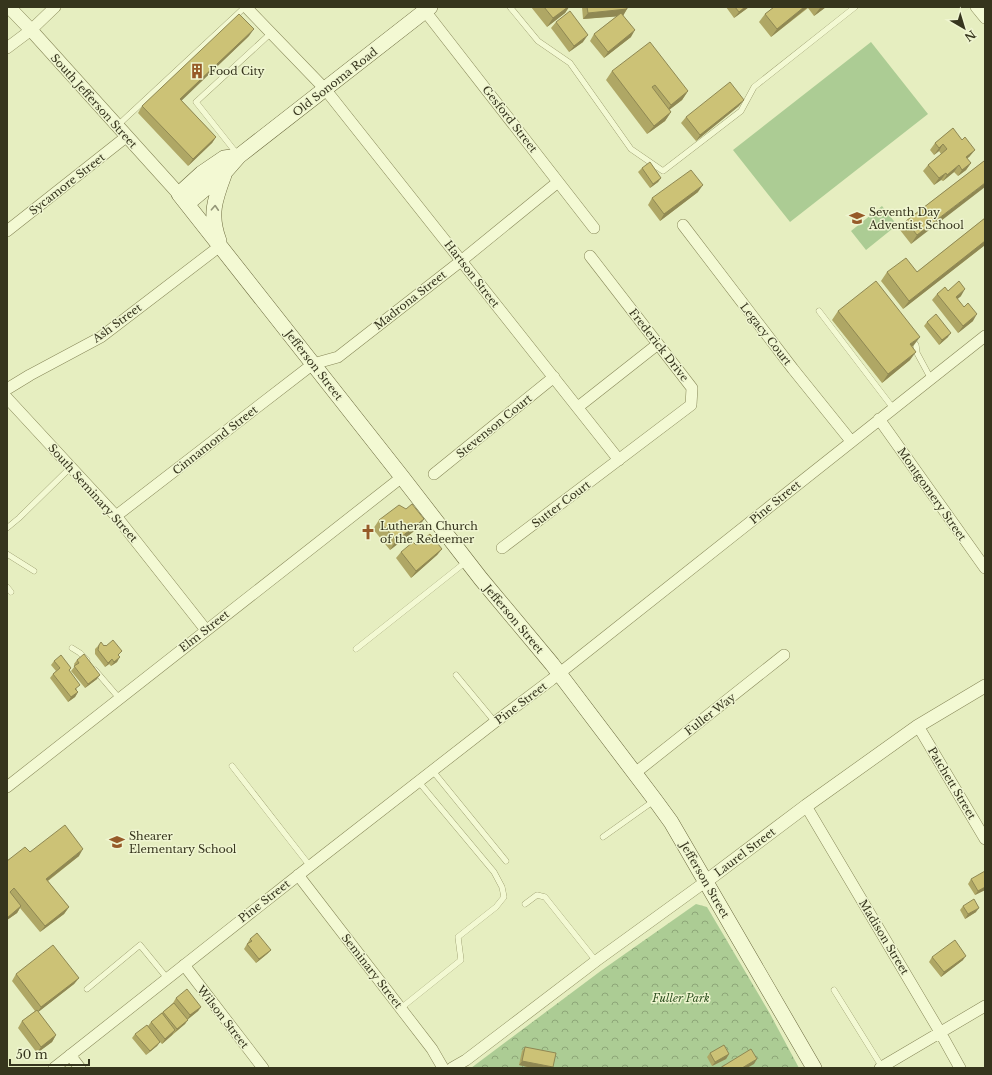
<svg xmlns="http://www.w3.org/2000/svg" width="992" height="1075" font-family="'Libre Baskerville',serif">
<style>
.park{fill:url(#park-crowns)}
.pitch{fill:#accc94}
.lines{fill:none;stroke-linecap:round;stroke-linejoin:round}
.service-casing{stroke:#878758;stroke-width:6}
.minor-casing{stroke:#878758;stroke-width:12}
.tertiary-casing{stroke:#878758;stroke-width:14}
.secondary-casing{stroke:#69673b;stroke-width:16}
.service{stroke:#f3f9d3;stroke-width:5.5}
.minor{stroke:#f3f9d3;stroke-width:11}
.tertiary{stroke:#f3f9d3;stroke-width:13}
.secondary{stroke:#f3f9d3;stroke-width:15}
.wall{fill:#afa765}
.shaded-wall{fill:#8f8853}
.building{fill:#ccc276;stroke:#8f8853}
.oneway{stroke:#949778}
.labels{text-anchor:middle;stroke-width:3;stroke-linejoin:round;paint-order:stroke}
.poi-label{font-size:11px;fill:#36351d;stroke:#eff5d0;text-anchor:start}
.street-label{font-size:11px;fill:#36351d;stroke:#eff5d0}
.park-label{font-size:11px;font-style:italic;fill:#315323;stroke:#eff5d0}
</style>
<defs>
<pattern id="park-crowns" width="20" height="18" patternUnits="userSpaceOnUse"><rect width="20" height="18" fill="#accc94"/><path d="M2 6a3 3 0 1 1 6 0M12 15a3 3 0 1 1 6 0" fill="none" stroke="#8da678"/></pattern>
</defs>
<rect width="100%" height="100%" fill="#e6eec0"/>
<path class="park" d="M696,904l11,3 62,105 30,56h-328l131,-98z"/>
<path class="pitch" d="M871,42l57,72 -138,108 -57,-72z
M882,206l15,19 -31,25 -15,-19z"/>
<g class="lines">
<g class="service-casing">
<path id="service" d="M510,7l28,34 32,22 61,86 32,22 78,-60 13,-24 101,-80
M117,126l128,-119
M238,155l-42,-53 75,-69
M819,311l74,97
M911,338l5,7 1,8 14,26
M7,528l12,-10 52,-51
M7,554l27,17
M7,587l4,5
M72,648l8,5 7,7
M356,649l111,-88
M95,670l24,28
M456,675l39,47
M232,766l78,100
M432,770l74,91
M603,837l52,-37
M525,904l12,-9 8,2 51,64
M87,989l53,-44 27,33
M834,990l48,77
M401,1008l60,-48 -3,-23 38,-30 8,-10 -2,-10 -8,-15 -76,-91"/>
</g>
<g class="minor-casing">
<path id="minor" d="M246,7l79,82 294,371
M976,7l9,11
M425,11l169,217
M7,48l24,-18 24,-23
M683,225l110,144 58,72
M7,231l119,-94
M7,389l23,-14 71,-38 119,-91
M7,398l109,118 90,114
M578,407l80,-63
M879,419l106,149
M434,474l120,-97
M116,516l197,-152 25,-7 123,-96 97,-79
M502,548l189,-143 1,-17 -102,-132
M918,726l67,113
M635,773l149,-118
M7,787l395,-310
M806,806l134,226 20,36
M298,875l134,174 11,19
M184,965l79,103
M70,1055l10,13
M54,1068l256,-202 185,-144 56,-42 434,-344
M452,1068l14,-8 130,-99 109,-79
M880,1068l105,-62"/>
</g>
<g class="tertiary-casing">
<path id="tertiary" d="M9,7l22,23 148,164
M705,882l101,-76 112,-80 67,-40"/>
</g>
<g class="secondary-casing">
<path id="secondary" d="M239,156l-15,2 -22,15 -23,21 223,283 79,102 71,85 103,136 16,22 143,246
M187,204l38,-32 14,-16 191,-149
M219,241c-10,-26 -4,-42 5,-66"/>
</g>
<use href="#service" class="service"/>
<use href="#minor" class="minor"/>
<use href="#tertiary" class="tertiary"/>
<use href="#secondary" class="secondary"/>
</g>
<path class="wall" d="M531,7h38l-4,6 -18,14z
M582,7h45v2l-4,6 8,22 -27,21 -14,-17 4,-7 23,-18 -34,3z
M726,7h23l-15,11z
M774,7h52l-12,9 -6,-8 -37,29 -12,-15 6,-8z
M556,22l27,20 -14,10 -18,-24z
M249,36l-68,64 35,37 -4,6 -24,23 -50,-53 4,-7z
M612,71l76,20 -6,9 -13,10 2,2 -6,9 -18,13 -41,-54z
M739,106l-43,35 -15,-18 5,-6z
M953,128l17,28 -3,3 4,4 -5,7 -8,6 -4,-4 -11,9 -2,-1 -7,5 -11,-14 5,-6 13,-11 -2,-3 -5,4 -4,-5 5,-7z
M984,161l-73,83 -11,-14 6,-9z
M642,168l19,10 -3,4 -8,6 -12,-16z
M698,192l-38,29 -12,-16 4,-7z
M985,218v27l-82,64 -22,-28 6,-9h30z
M948,291l13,5 -4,3 16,22 -15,12 -26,-33 5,-6z
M838,311l76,34 -2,2 -2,13 -28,23 -50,-63z
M927,322l21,15 -9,8 -15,-19z
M406,509l18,10 -6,9 -28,22 -17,-21 6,-9z
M416,545l26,4 -5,6 -26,23 -15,-20 5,-6z
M99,645l5,1 15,10 -2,6 -6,4 -2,-2 -4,3 -10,-13v-5z
M77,660l20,19 -12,9 -14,-17 4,-5 -1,-2z
M54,661l17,7 -2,3 8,19h-1l2,2 -3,5 -7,5 -18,-24 3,-4 3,-3 -5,-6z
M30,852l49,4 -31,25 21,26 -5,7 -24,18 -20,-24 -3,5 -10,7v-59z
M971,879l14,11 -10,5 -7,-11z
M963,906l13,6 -11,7 -5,-9z
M250,939l21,11 -4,4 -11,9 -12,-14z
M932,957l31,3 -22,17 -12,-15z
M16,974l63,4 -5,6 -36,28 18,23 -4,7 -15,11 -19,-25 4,-7 13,-10 -23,-30z
M176,998l25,9 -3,4 -11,9 -2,4 -23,20 -2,-2 -3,4 -11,9 -14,-17 3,-4 13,-8 3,-4 22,-19z
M525,1047l28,20v1h-21l-13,-3 3,-14z
M710,1053l19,1 -3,5 -14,7 -5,-9z"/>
<path class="shaded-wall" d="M568,7h1l-4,6 -18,14 6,-9z
M745,7h4l-15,11 5,-6z
M804,7h4l-37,30 6,-8z
M821,7h5l-12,9 6,-8z
M627,9l-4,7 -40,3 5,-6z
M254,29l-5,7 -73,70 4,-7z
M635,30l-4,7 -27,21 4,-6z
M588,35l-5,7 -14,10 5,-6z
M688,91l-6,9 -17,13 6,-8z
M744,100l-5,6 -43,35 4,-6z
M671,112l-6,9 -18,13 7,-8z
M216,137l-4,6 -24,23 5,-7z
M943,144l-4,7 -5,4 5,-7z
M975,150l-5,6 -9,7 5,-6z
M971,163l-5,7 -8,6 4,-6z
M959,165l-5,7 -11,9 4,-6z
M946,173l-5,7 -7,5 5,-7z
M661,178l-3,4 -8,6 3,-4z
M985,183v4l-74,57 6,-9z
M703,185l-5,7 -38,29 4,-7z
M985,241v4l-82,64 6,-8z
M965,289l-4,7 -9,8 4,-7z
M977,314l-4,7 -15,12 5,-7z
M951,333l-3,4 -9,8 3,-5z
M920,337l-6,8 -10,8 6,-9z
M916,352l-6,8 -28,23 6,-9z
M424,519l-6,9 -28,22 6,-9z
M442,549l-5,6 -26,23 5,-7z
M120,657l-3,5 -6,4 3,-4z
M112,659l-3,5 -4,3 3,-4z
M100,675l-3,4 -12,9 3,-4z
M78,692l-3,5 -7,5 3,-5z
M83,849l-4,7 -37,29 4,-6z
M985,887v3l-10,5 3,-4z
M21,906l-4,7 -10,7v-2z
M69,907l-5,7 -24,18 5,-6z
M979,908l-3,4 -11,7 3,-5z
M271,950l-4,4 -11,9 3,-4z
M966,956l-3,4 -22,17 3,-5z
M79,978l-5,6 -37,29 4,-6z
M201,1007l-3,4 -11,9 3,-5z
M188,1020l-3,4 -11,9 3,-4z
M175,1030l-3,5 -10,9 3,-5z
M56,1035l-4,7 -15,11 4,-6z
M160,1042l-3,4 -11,9 4,-4z
M729,1054l-3,5 -14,7 3,-4z
M757,1059l-3,5 -7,4h-5z
M522,1061l31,6v1h-21l-13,-3z"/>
<path class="building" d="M544,7h24l-15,11z
M587,7h40v2l-39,4z
M735,7h10l-6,5z
M774,7h30l-27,22 -12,-15z
M570,11l18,24 -14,11 -18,-24z
M621,13l14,17 -27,22 -14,-18z
M239,14l15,15 -74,70 36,38 -23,22 -51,-53z
M650,42l38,49 -17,14 -16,-20 -3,2 19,25 -17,14 -42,-55z
M730,82l14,18 -44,35 -14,-18z
M953,128l9,12 3,-3 10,13 -9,7 5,6 -9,7 -3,-5 -12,10 -1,-2 -7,5 -11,-13 19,-16 -4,-5 -4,4 -4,-5z
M984,161l1,2v20l-68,52 -11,-14z
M650,162l11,16 -8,6 -11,-16z
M691,170l12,15 -39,29 -12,-16z
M985,218v23l-76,60 -22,-29 19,-14 11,14z
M876,281l44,56 -10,7 6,8 -28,22 -50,-63z
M959,281l6,8 -9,8 8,10 4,-4 9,11 -14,12 -26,-32 8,-7 3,4z
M936,314l15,19 -9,7 -15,-18z
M412,504l12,15 -28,22 -17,-21 20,-15 7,4z
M430,534l12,15 -26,22 -15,-19 12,-10 3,3z
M113,640l9,11 -4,4 2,2 -6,5 -2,-3 -4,4 -10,-13 1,-5 2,-3 3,4 1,-1 1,1z
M84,654l16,21 -12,9 -14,-18 5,-3 -2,-3z
M61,655l10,13 -2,2 11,15 -5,4 3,3 -7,5 -18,-23 7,-6 -6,-7z
M65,825l18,24 -37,30 23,28 -24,19 -31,-38 -4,4 11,14 -14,12v-57l18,-14 5,5z
M985,871v16l-7,4 -7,-12z
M974,899l5,9 -11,6 -5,-8z
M257,933l14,17 -12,9 -12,-15 5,-3 -2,-2z
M955,940l11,16 -22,16 -12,-15z
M53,945l26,33 -38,29 -25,-33z
M187,989l14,18 -11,8 -14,-17z
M174,1003l14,17 -11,9 -14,-17z
M37,1010l19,25 -15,12 -19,-26z
M162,1013l13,17 -10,9 -14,-17z
M147,1025l13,17 -10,9 -15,-17z
M724,1045l5,9 -14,8 -5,-9z
M525,1047l31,6 -3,14 -31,-6z
M751,1049l6,10 -15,9h-22z"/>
<defs><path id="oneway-chevron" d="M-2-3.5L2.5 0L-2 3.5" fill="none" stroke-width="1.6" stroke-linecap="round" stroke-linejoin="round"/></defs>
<use class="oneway" href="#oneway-chevron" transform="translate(215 208) rotate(-87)"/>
<defs>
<g id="building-bare" transform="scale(1.2)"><path d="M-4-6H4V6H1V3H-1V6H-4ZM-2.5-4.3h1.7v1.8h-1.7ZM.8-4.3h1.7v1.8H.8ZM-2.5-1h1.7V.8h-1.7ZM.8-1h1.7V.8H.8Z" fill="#965a28" stroke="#eff5d0" stroke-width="2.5" paint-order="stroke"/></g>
<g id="school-bare" transform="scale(1.2)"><path d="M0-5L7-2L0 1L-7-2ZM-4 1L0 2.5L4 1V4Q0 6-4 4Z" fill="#965a28" stroke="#eff5d0" stroke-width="2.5" paint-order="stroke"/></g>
<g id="church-bare" transform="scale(1.2)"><path d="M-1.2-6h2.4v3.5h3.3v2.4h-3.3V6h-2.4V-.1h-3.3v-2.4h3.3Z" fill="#965a28" stroke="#eff5d0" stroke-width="2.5" paint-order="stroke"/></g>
</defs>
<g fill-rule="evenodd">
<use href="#building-bare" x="197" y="71"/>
<use href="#school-bare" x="857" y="218"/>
<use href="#church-bare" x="368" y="532"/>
<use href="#school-bare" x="117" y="842"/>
</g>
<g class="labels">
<g class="poi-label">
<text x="209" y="75">Food City</text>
<text x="869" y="216">Seventh Day<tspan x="869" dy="13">Adventist School</tspan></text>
<text x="380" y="530">Lutheran Church<tspan x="380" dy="13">of the Redeemer</tspan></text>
<text x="129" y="840">Shearer<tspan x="129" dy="13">Elementary School</tspan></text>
</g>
<g class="street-label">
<text transform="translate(335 82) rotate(-38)" y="4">Old Sonoma Road</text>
<text transform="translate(94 101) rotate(48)" y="4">South Jefferson Street</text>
<text transform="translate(510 119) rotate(52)" y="4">Gesford Street</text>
<text transform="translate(67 184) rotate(-38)" y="4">Sycamore Street</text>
<text transform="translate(472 274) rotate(52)" y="4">Hartson Street</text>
<text transform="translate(410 300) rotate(-38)" y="4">Madrona Street</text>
<text transform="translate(117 323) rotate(-36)" y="4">Ash Street</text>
<text transform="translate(766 334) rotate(52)" y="4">Legacy Court</text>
<text transform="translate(659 345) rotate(52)" y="4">Frederick Drive</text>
<text transform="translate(314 365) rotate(52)" y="4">Jefferson Street</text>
<text transform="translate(494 426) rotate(-39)" y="4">Stevenson Court</text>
<text transform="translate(215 440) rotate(-38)" y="4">Cinnamond Street</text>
<text transform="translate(93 493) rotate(48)" y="4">South Seminary Street</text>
<text transform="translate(932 494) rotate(55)" y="4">Montgomery Street</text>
<text transform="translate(775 502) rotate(-39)" y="4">Pine Street</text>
<text transform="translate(561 504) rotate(-37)" y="4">Sutter Court</text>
<text transform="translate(514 619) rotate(50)" y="4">Jefferson Street</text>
<text transform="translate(204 631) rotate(-38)" y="4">Elm Street</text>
<text transform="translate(521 703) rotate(-37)" y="4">Pine Street</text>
<text transform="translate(710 714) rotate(-38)" y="4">Fuller Way</text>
<text transform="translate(952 783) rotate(59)" y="4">Patchett Street</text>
<text transform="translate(745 852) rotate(-37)" y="4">Laurel Street</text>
<text transform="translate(705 880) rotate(60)" y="4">Jefferson Street</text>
<text transform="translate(264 901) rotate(-38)" y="4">Pine Street</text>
<text transform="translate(884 937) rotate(59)" y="4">Madison Street</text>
<text transform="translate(372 971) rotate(52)" y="4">Seminary Street</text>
<text transform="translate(223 1017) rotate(52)" y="4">Wilson Street</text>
</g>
<g class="park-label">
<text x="681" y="1002">Fuller Park</text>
</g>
</g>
<rect width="992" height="1075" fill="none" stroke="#36351d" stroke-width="16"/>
<g transform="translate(964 28) rotate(142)" stroke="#eff5d0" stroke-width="3" paint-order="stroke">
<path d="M0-3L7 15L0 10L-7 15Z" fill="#36351d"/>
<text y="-6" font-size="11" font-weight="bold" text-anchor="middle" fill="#36351d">N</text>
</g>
<path d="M10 1059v6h79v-6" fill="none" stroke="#36351d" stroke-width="2"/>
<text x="16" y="1059" font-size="12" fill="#36351d" stroke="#eff5d0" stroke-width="3" paint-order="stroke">50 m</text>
</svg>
